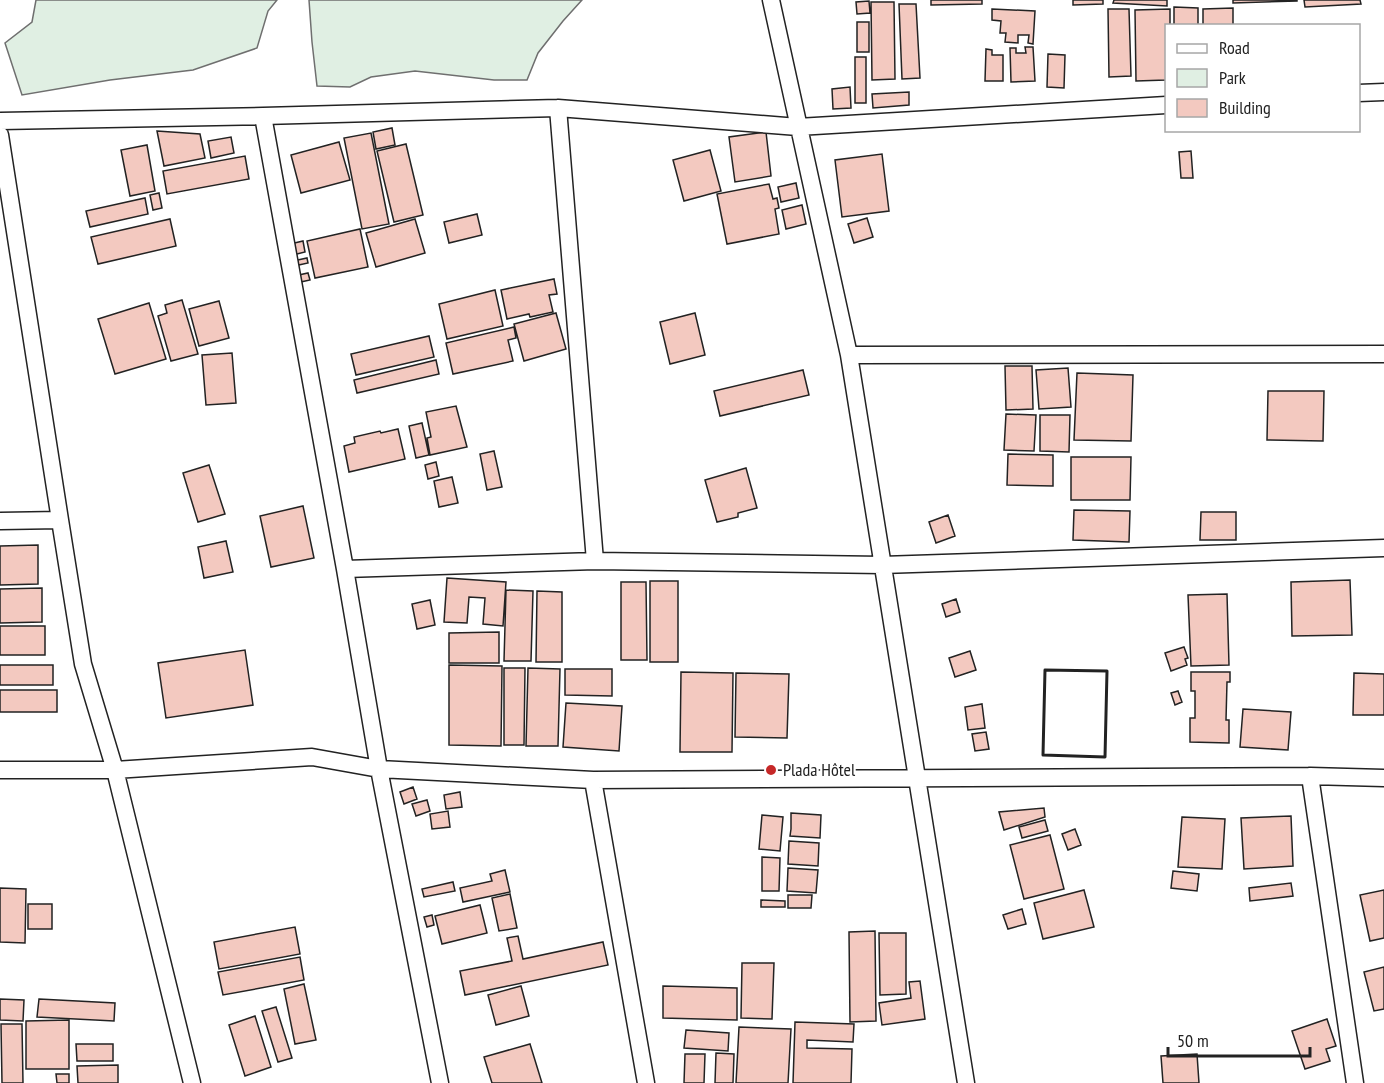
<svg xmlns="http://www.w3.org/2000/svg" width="1384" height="1083" font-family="'PT Sans Narrow',sans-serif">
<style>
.green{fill:#e0efe3;stroke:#6f6f6f;stroke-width:1.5}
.building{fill:#f3c9c0;stroke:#222;stroke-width:1.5}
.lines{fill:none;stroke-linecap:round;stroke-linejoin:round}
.street-casing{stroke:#222;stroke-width:19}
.street{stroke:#fff;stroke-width:16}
.wall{stroke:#222;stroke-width:3}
.poi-dot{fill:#c62828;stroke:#fff;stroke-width:2}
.labels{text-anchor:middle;stroke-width:4.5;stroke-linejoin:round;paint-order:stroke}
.poi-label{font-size:18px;fill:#222;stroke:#fff;text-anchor:start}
</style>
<rect width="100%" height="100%" fill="#fff"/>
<path class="green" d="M36,0h241l-9,11 -11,37 -64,22 -83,10 -88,15 -17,-52 27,-21z
M309,0h273l-19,21 -25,32 -11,27h-33l-79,-9 -44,6 -21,10 -33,-1 -5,-44z"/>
<path class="building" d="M931,0h51v4l-51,1z
M1073,0h30v4l-30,1z
M1114,0h53v6l-54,-3z
M1233,0h64v1l-64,2z
M1304,0h56l1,4 -56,3z
M869,1l1,12 -13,1 -1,-12z
M871,2h23l1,77 -23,1z
M899,4h17l4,74 -18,1z
M1174,7l24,1v18h-24z
M1233,8v18h-30v-17z
M992,9l43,2 -2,33 -5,-1 1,-8h-11v8l-13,-1 1,-9h-6l1,-12 -9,-1z
M1108,9h21l2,67 -22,1z
M1170,9v17h-4v54l-30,1 -1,-71z
M857,22h12v30h-12z
M1025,47h8l2,34 -24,1 -1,-34h6v5h10z
M986,49l6,1v5h11v26h-18z
M1048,54l17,1 -1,33 -17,-1z
M855,57h11v46h-11z
M850,87l1,21 -18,1 -1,-20z
M909,92v13l-36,3 -1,-14z
M392,128l3,17 -19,4 -3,-17z
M157,131l43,3 5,24 -41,8z
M766,132l5,44 -36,6 -6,-45z
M371,133l18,91 -27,5 -18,-91z
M231,137l3,16 -23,5 -3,-17z
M339,142l11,38 -49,13 -10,-38z
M406,144l17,71 -29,7 -17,-71z
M147,145l8,46 -25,5 -9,-46z
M710,150l11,41 -37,10 -11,-41z
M1191,151l2,27h-12l-2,-26z
M882,154l7,57 -47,6 -7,-57z
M245,156l4,23 -82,15 -4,-23z
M796,183l3,15 -18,4 -3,-15z
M769,184l4,15 4,-1 2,10 -4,1 4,25 -52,10 -10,-50z
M159,193l3,15 -9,2 -3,-15z
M145,198l3,16 -58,13 -4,-16z
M802,205l4,19 -20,5 -4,-19z
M477,214l5,21 -33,8 -5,-21z
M867,218l6,19 -19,6 -6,-19z
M170,219l6,27 -78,18 -7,-27z
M415,219l10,34 -49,14 -10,-34z
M360,229l8,38 -53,11 -8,-37z
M303,241l2,11 -16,4 -3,-11z
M307,258l1,5 -14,3 -1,-5z
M308,273l2,7 -14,3 -2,-7z
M554,279l3,15 -8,1 4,17 -23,5 -1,-3 -22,5 -6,-29z
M495,290l8,36 -56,13 -8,-35z
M182,300l16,54 -27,7 -13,-45 9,-3 -2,-8z
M219,301l10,37 -30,8 -10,-37z
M149,303l17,56 -51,15 -17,-55z
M556,313l10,36 -42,12 -10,-37z
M695,313l10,42 -35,9 -10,-42z
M514,327l2,11 -8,2 5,21 -60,13 -7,-31z
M429,336l5,21 -78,18 -5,-21z
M232,353l4,50 -30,2 -4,-50z
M436,360l3,14 -82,19 -3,-13z
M1005,366h27l1,43 -27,1z
M1068,368l3,39 -32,2 -3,-39z
M803,370l6,25 -89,21 -6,-25z
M1077,373l56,2 -2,66 -57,-1z
M1268,391h56l-1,50 -56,-1z
M456,406l11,41 -37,8 -3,-17 4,-1 -5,-25z
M1006,414l30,1 -2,36 -30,-1z
M1040,415h30l-1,37 -29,-1z
M422,423l7,32 -13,3 -7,-32z
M398,429l7,30 -56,13 -5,-26 11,-3 -1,-6 26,-6 1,2z
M494,451l8,36 -15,3 -7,-36z
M1008,454l45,1v31l-46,-1z
M1071,457h60l-1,43h-59z
M436,462l3,14 -11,3 -3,-14z
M209,465l16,49 -27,8 -15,-49z
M746,468l11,40 -19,5v4l-21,5 -12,-42z
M452,477l6,26 -19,4 -5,-26z
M303,506l11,52 -43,9 -11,-51z
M1074,510l56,1 -1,31 -56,-2z
M1201,512h35v28h-36z
M948,515l7,21 -19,7 -7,-21z
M226,541l7,31 -29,6 -6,-31z
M38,545v39l-38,1v-39z
M447,578l59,4 -3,44 -20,-2 2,-26 -16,-1 -2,26 -23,-1z
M1350,580l2,55 -60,1 -1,-54z
M650,581h28v81h-28z
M621,582h25l1,78h-26z
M42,588v34l-42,1v-34z
M506,590l27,1 -2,70h-27z
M537,591l25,1v70h-26z
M1227,594l2,71 -38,1 -3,-71z
M956,599l4,13 -14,5 -4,-13z
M430,600l5,25 -18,4 -5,-25z
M0,626h45v29h-45z
M499,632v31h-50v-30z
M1184,647l4,11 -3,1 2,6 -16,6 -6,-18z
M245,650l8,55 -87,13 -8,-55z
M970,651l6,19 -21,7 -6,-19z
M0,665h53v20h-53z
M449,665l53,1 -1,80 -52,-1z
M504,668h21l-1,77h-20z
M528,668l32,1 -2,77h-32z
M565,669h47v27l-47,-1z
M681,672l52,1 -1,79h-52z
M1191,672h39v10h-3l-1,38h3v23l-39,-1v-24h5v-27h-4z
M736,673l53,1 -2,64 -52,-1z
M1354,673l30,1v41h-31z
M0,690h57v22h-57z
M1178,691l4,11 -7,3 -4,-12z
M566,703l56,3 -3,45 -56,-4z
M982,704l3,24 -17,2 -3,-23z
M1243,709l48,3 -3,38 -48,-3z
M986,732l3,17 -14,2 -3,-17z
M413,787l4,12 -13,5 -4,-12z
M460,792l2,15 -16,2 -2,-14z
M427,800l3,11 -14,5 -4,-12z
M1044,808l1,9 -41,13 -5,-18z
M448,811l2,16 -18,2 -2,-15z
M791,813l30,2 -1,23 -30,-2 1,-7z
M762,815l21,2 -3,34 -21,-2z
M1291,816l2,50 -49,3 -3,-51z
M1182,817l43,2 -3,50 -44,-2z
M1045,820l3,11 -26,7 -3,-11z
M1075,829l6,16 -13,5 -6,-16z
M1050,835l14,54 -40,10 -14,-54z
M789,841l30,2 -1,23 -30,-2z
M762,857l18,1 -1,33h-17z
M788,868l30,2 -2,23 -29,-2z
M505,870l5,22 -47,10 -3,-14 32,-7 -2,-7z
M1173,871l26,3 -2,17 -26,-3z
M453,882l2,9 -31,6 -2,-8z
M1291,883l2,13 -43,5 -1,-13z
M0,888l26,1 -1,54 -25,-1z
M1084,890l10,37 -51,12 -9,-36z
M1384,890v48l-14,3 -10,-46z
M510,894l7,34 -18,3 -7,-33z
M788,895h24l-1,13h-23z
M761,900l24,1v6h-24z
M28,904h24v25h-24z
M480,905l7,28 -45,11 -7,-28z
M1022,909l4,15 -18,5 -5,-14z
M432,915l2,10 -7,2 -3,-10z
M295,927l5,27 -81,15 -5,-27z
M875,931l1,90 -26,1 -1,-90z
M879,933h27v61l-26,1z
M518,936l5,23 80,-17 5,23 -143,30 -5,-24 52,-10 -5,-23z
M300,957l4,23 -81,15 -5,-23z
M742,963h32l-2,56 -31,-1z
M1384,967v42l-10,2 -10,-39z
M920,981l5,38 -43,6 -3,-22 32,-5 -2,-16z
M304,984l12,56 -21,4 -11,-55z
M521,986l8,30 -33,9 -8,-30z
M663,986l74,2v32l-74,-2z
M0,999l24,1 -1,21 -23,-1z
M39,999l76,4 -1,18 -77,-4z
M276,1007l16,51 -14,4 -16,-51z
M255,1016l16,51 -26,9 -16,-51z
M1327,1019l9,27 -10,3 4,12 -25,8 -13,-38z
M69,1020v49h-43v-48z
M795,1022l59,2 -1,18 -46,-2v8l45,1 -1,34h-58z
M1,1024h21l1,59h-21z
M739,1027l52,2 -3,54h-52z
M686,1030l43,3 -1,18 -44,-3z
M76,1044h37v17h-36z
M530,1044l12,39h-50l-8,-26z
M716,1053l18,1 -1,29h-18z
M685,1054h20l-1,29h-20z
M1197,1054l2,29h-36l-2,-27z
M118,1065v18h-40l-1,-17z
M56,1074h13v9h-12z"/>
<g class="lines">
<g class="street-casing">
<path id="street" d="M771,0l78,355 117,728
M1358,93l26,-1
M558,108l37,453
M263,116l82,453 34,200 61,314
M0,121l263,-5 295,-8 240,19 368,-22
M0,135l60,385 23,144 32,106 77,313
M849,355l535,-1
M0,521l60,-1
M345,569l250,-8 287,4 502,-17
M0,770h115l197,-13 67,12 214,11 717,-4 74,2
M1310,776l45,307
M593,780l53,303"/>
</g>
<use href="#street" class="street"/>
<path class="wall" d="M1045,670l62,1 -2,86 -62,-2z"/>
</g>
<circle class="poi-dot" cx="771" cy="770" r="6"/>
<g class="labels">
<g class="poi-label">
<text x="783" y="776">Plada Hôtel</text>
</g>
</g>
<rect x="1165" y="24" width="195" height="108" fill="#ffffff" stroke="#a7a7a7" stroke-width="1.5"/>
<rect x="1177" y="44" width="30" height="9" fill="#ffffff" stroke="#a7a7a7" stroke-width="1.5"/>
<text x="1219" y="54" font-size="18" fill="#222222">Road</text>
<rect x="1177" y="69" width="30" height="18" fill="#e0efe3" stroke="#a7a7a7" stroke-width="1.5"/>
<text x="1219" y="84" font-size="18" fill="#222222">Park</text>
<rect x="1177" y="99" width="30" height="18" fill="#f3c9c0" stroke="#a7a7a7" stroke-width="1.5"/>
<text x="1219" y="114" font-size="18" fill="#222222">Building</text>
<path d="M1168 1047v9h142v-9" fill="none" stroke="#222222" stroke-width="3"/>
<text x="1177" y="1047" font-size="18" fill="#222222" stroke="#ffffff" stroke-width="4.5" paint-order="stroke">50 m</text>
</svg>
